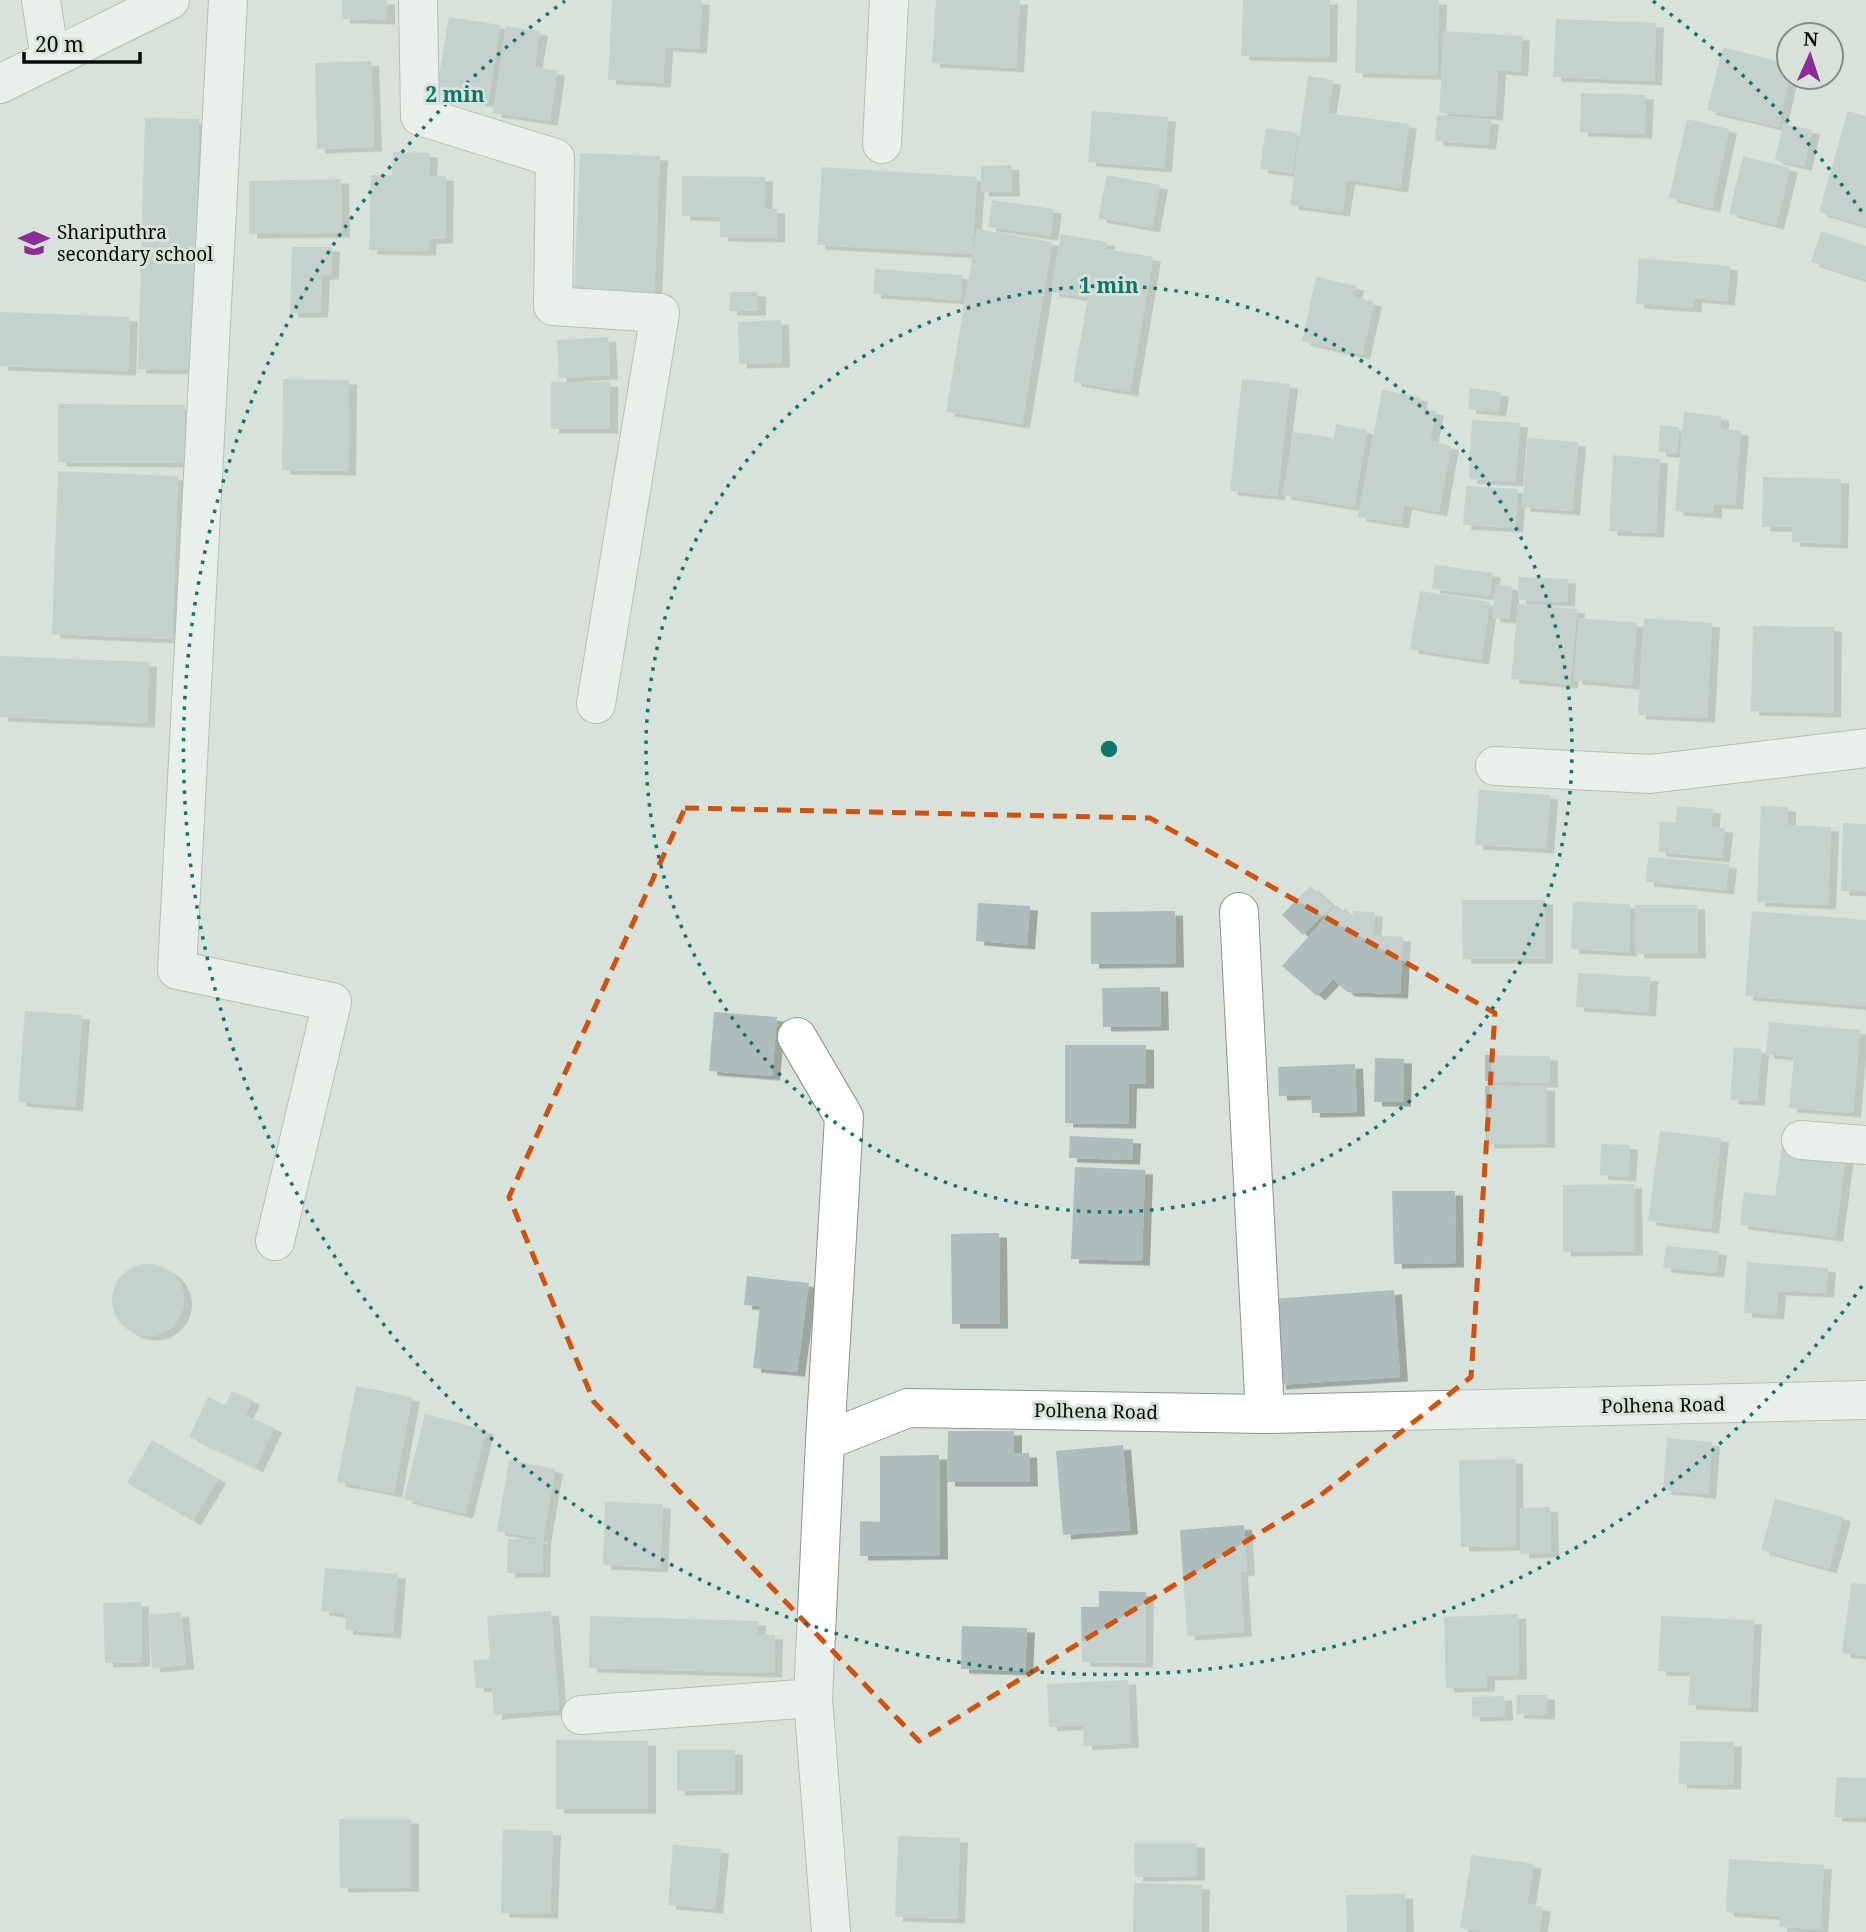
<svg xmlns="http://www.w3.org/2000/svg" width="1866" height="1932" font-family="'Noto Serif',serif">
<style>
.building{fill:#aebdbb;filter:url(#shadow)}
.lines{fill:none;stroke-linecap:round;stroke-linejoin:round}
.minor-casing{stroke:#8b958d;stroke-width:40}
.highway-casing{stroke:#8b958d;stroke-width:40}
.minor{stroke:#fff;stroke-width:38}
.highway{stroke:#fff;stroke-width:38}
.marked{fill:none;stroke:#d2510c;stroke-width:5;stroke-dasharray:14 9;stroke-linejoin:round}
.ring{fill:none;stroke:#0f766e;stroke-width:3.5;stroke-dasharray:3.5 7}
.labels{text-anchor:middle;stroke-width:6;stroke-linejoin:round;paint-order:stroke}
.poi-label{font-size:19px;fill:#090d0a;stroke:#d7e2da;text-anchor:start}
.street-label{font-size:19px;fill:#090d0a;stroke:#d7e2da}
.centre{fill:#0f766e;stroke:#d7e2da;stroke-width:3.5}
.ring-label{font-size:21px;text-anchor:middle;font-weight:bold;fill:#0f766e;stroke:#d7e2da;stroke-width:6;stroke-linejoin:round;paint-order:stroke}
</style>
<defs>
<filter id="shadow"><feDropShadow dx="8" dy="4.5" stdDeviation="0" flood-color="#0004"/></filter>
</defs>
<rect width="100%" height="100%" fill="#d7e2da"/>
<path class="building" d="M342,0h45v20l-45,-1z
M612,0h90l-3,49 -34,-2 -2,36 -55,-3z
M936,0h84l-4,68 -84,-5z
M1243,0h87l-1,58 -88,-2z
M1357,0h82l-2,75 -82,-2z
M449,17l51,8 -12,78 -52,-9z
M1556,19l100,4 -2,58 -101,-4z
M506,26l34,5 -6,36 23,4 -7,50 -57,-8z
M1444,31l78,5 -2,36 -22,-2 -3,46 -56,-3z
M1723,47l66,17 1,13 -12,50 -71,-17z
M371,61l3,86 -57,2 -2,-86z
M1308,76l25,4 -5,33 81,11 -9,64 -53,-8 -5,32 -52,-7z
M1581,93l65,2 -2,39 -64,-2z
M1092,111l76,6 -4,51 -76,-6z
M1848,111l18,5v110l-47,-14z
M1437,115l54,5 -3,25 -53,-4z
M145,118l54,1 -7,251 -54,-1z
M1687,119l42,10 -17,79 -43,-10z
M1783,124l29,6 -8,36 -29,-6z
M1266,128l32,5 -6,40 -32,-4z
M393,152l37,1 -1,23h17l-1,63h-16l-1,12 -59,-1 2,-75h21z
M580,153l80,3 -6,138 -80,-4z
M1743,156l47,12 -14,57 -47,-12z
M1011,165l1,27h-31v-26z
M822,167l155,10 -5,77 -155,-9z
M1107,175l53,10 -8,43 -54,-10z
M682,176l83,1 -1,32h13v29l-57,-1v-20l-38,-1z
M341,179l1,54 -93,1v-53z
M992,200l62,9 -4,27 -62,-9z
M977,229l75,13 -30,182 -76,-12z
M1821,231l45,15v34l-55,-18z
M1061,234l46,8 -1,7 47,8 -23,135 -57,-10 15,-84 -37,-6z
M292,247h40l-1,28h-9l-2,38h-30z
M1639,258l91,8 -3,35 -33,-3v10l-58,-4z
M875,269l87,6 -1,25 -88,-6z
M1316,277l40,9 -3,11 21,5 -12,53 -60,-14z
M730,292h28v19h-29z
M0,312l130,5 -2,54 -128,-5z
M781,320l1,43 -43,1 -1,-42z
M608,337l2,38 -51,3 -2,-38z
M283,379l66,1 -1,91 -66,-1z
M1242,379l48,5 -13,112 -47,-5z
M551,382h59v47h-59z
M1470,388l31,4 -3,20 -30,-3z
M1382,390l38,7 -2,11 18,3 -6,30 21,5 -12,66 -35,-7 -3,19 -43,-7z
M58,404l127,1v58l-127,-1z
M1684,412l37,4v13l20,2 -6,74 -21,-1v10l-39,-3z
M1472,420l48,3 -5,59 -46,-3z
M1336,424l31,6 -13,77 -71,-12 11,-63 40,6z
M1660,425l19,2 -2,27 -19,-2z
M1528,438l50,4 -6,69 -50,-4z
M1613,455l47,4 -4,74 -47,-2z
M58,471l120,5 -6,163 -120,-5z
M1763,477l78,2 -1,65 -48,-2v-15h-30z
M1466,486l52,3 -3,39 -52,-3z
M1435,565l58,8 -4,23 -57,-7z
M1519,577l49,2 -1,23 -49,-2z
M1496,584l16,2 -3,33 -17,-1z
M1420,591l70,11 -9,58 -71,-11z
M1518,604l59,5 -7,75 -59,-5z
M1579,618l58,5 -5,62 -58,-5z
M1644,618l68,5 -5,95 -69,-3z
M1753,626l81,1 -1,86 -82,-2z
M0,656l149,6 -2,61 -147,-6z
M1479,790l71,5 -4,54 -71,-4z
M1677,806l36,3 -2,18 14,1 -3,30 -64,-6 2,-30 15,1z
M1761,806l27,1v18l43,2 -3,78 -71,-3z
M1843,823l23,1v68l-25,-1z
M1648,857l81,7 -3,26 -80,-8z
M1310,886l22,20 -29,29 -21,-20z
M1462,900h83v59h-82z
M1573,902l57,2 -1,48 -58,-3z
M978,903l52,3 -3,39 -51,-4z
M1337,905l16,14v-8l22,1 -2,23 30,2 -3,57 -53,-2 -14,-13 -16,17 -35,-30z
M1635,905h62l1,49h-62z
M1175,911l1,52 -85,1v-52z
M1752,911l114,9v86l-121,-10z
M1578,973l72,4 -2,35 -72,-5z
M1160,987l1,39 -58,1 -1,-39z
M25,1011l57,4 -7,92 -57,-5z
M714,1012l63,5 -5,59 -63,-5z
M1769,1022l91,8 -7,83 -64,-5 5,-51 -28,-3z
M1065,1045h81v39h-17l-1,40 -63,-1z
M1734,1047l27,2 -4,52 -27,-1z
M1485,1055l65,1v27l-65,-2z
M1375,1058l29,1 -1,43h-29z
M1355,1064l2,48 -45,1 -1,-18 -32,1 -1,-29z
M1485,1086h62v57l-61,1z
M1660,1131l61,7 -10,91 -63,-8z
M1070,1136l63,3 -1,21 -63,-2z
M1601,1144l29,1 -2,32 -28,-2z
M1782,1147l64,9 -11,81 -95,-12 4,-33 31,4z
M1075,1167l70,3 -3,91 -71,-2z
M1634,1184l1,67 -72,1v-67z
M1392,1191h63l1,72 -62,1z
M999,1233l1,91h-48l-1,-90z
M1666,1246l53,5 -3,22 -53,-5z
M1747,1262l81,6 -2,25 -48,-2 -2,24 -32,-2z
M112 1300a36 36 0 1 1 72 0a36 36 0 1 1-72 0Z
M747,1276l62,7 -12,89 -44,-4 7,-62 -16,-1z
M1394,1290l6,87 -122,8 -7,-86z
M356,1386l56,11 -18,96 -57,-11z
M232,1391l20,9 -7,15 29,13 -19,40 -66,-31 19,-40 17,8z
M425,1414l61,16 -21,84 -61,-15z
M948,1431h66v22h15l1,29h-83z
M1667,1438l45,4 -4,52 -45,-4z
M152,1440l66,39 -25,42 -66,-38z
M1123,1445l7,85 -67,5 -7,-84z
M939,1455l1,100 -80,1v-35l20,1v-66z
M1515,1459l1,87 -55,1 -2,-87z
M509,1460l46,9 -12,70 -46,-8z
M1775,1499l68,18 -14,52 -68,-19z
M605,1502l58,2 -3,64 -57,-3z
M1550,1507l1,46 -30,1 -1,-46z
M1244,1525l3,46 -7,1 4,60 -57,4 -7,-106z
M508,1539h35l-1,34h-35z
M325,1568l73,6 -5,60 -48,-4 1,-16 -25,-3z
M1851,1583l15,1v72l-24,-3z
M1099,1591l47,1 -1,71 -63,-1 -1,-55h18z
M141,1602l1,60 -37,1 -2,-60z
M551,1611l8,99 -65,5 -2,-28 -16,1 -3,-28 17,-1 -3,-43z
M181,1612l5,53 -34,3 -4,-53z
M1518,1614l1,61 -32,1v11l-41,1 -2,-71z
M590,1616l168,5 -1,13 18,1 -1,38 -185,-5z
M1661,1616l93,4 -4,88 -62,-3 2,-33 -32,-1z
M962,1626l65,2 -2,43 -64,-2z
M1128,1680l3,63 -47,3 -1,-21 -34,2 -2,-43z
M1517,1695h30v20l-31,-1z
M1504,1696l1,20 -33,1v-20z
M556,1740l92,1v68h-92z
M1680,1741l54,1 -1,43 -54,-1z
M677,1750h58v40l-58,1z
M1837,1777l29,1v40l-32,-1z
M339,1819h72v68l-71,1z
M503,1830l50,1 -3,83 -49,-1z
M898,1836l62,2 -3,81 -62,-2z
M1134,1843h63v33l-62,1z
M673,1845l48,4 -6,60 -47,-4z
M1472,1855l62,9 -7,40 16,3 -4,25h-52l-27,-4z
M1729,1859l95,6 -4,64 -41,-2 2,-11 -55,-4z
M1134,1883l68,2 -1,47h-68z
M1405,1894l1,38h-59l-1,-37z"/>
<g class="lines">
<g class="minor-casing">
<path id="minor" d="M41,0l9,59
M228,0l-51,970 155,32 -57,239
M418,0l2,116 135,42 -2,148 107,7 -64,391
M882,144l7,-144
M1495,766l155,8 216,-26
M1239,912l26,502
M797,1037l47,80 -19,324
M1801,1140l65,5
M581,1715l232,-17
M831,1932l-18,-234 12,-257 83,-33 357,6 601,-14"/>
</g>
<g class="highway-casing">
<path id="highway" d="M0,84l170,-84"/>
</g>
<use href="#minor" class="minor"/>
<use href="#highway" class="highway"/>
</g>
<path d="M0 0H1866V1932H0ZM685,808l465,10 345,195 -24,364 -154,121 -398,243 -325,-339 -85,-205z" fill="#d7e2da" fill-opacity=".55" fill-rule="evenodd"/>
<path class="marked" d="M685,808l465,10 345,195 -24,364 -154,121 -398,243 -325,-339 -85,-205z"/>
<g class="ring">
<circle cx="1109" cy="749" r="463"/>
<path d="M1862 1286A925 925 0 1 1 565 1M1653 1A925 925 0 0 1 1862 212"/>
</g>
<defs>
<g id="school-bare" transform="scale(2.415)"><path d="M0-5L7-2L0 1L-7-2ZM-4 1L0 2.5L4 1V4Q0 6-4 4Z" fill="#8a2d97" stroke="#d7e2da" stroke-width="2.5" paint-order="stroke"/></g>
</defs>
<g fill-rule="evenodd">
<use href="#school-bare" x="34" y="243"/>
</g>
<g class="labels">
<g class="poi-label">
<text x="57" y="239">Shariputhra<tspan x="57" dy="22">secondary school</tspan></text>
</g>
<g class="street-label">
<text transform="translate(1663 1405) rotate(-1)" y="7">Polhena Road</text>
<text transform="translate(1096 1411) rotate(1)" y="7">Polhena Road</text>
</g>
</g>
<circle cx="1109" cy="749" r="10" class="centre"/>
<g class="ring-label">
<text x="455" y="102">2 min</text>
<text x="1109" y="293">1 min</text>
</g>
<g transform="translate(1810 56) rotate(3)"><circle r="33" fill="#d7e2da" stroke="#858d87" stroke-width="2"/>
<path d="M0-5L12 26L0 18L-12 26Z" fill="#8a2d97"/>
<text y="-10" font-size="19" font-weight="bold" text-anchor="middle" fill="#090d0a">N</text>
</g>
<path d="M24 52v10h116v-10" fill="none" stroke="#090d0a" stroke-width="3.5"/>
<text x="35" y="52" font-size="21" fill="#090d0a" stroke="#d7e2da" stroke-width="5" paint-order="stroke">20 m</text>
</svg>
